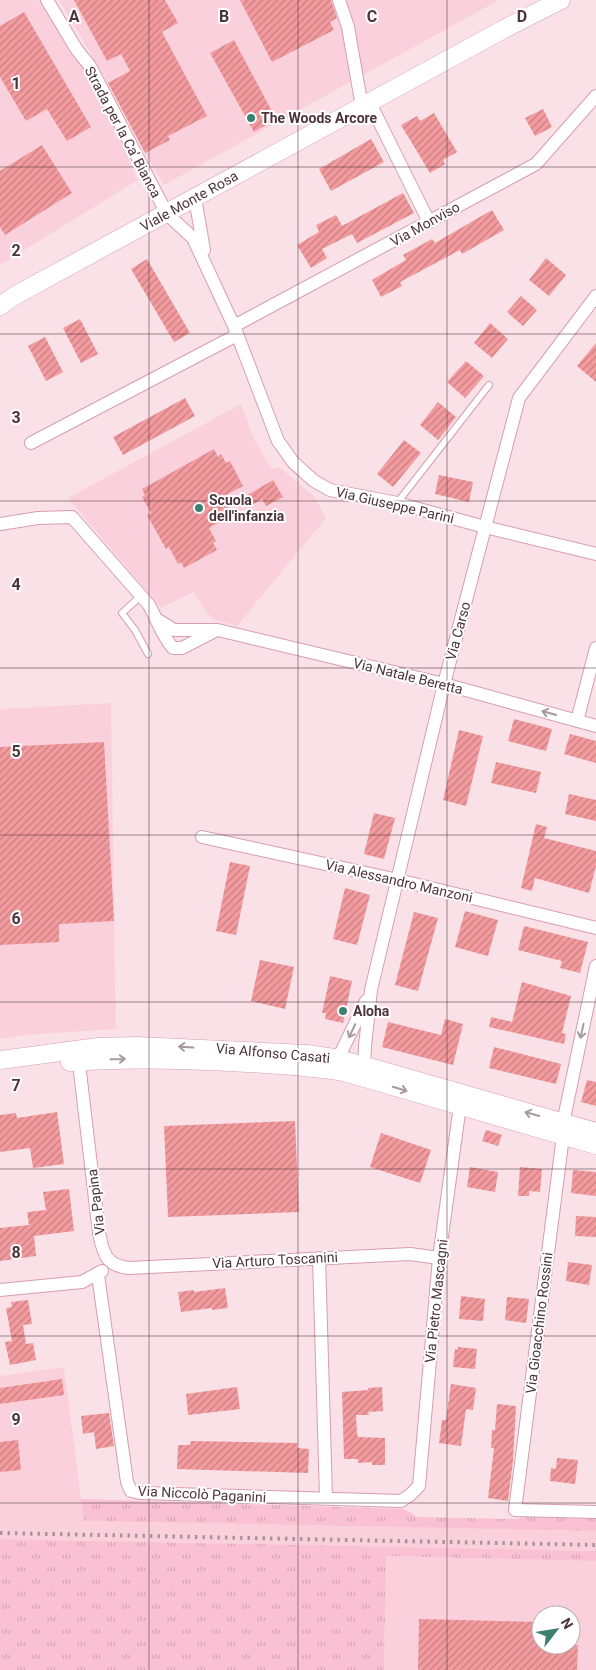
<svg xmlns="http://www.w3.org/2000/svg" width="596" height="1670" font-family="Roboto,sans-serif">
<style>
.built{fill:#fbd0dd;fill-rule:evenodd}
.grass{fill:url(#grass-tufts)}
.building{fill:url(#building-hatch)}
.lines{fill:none;stroke-linecap:round;stroke-linejoin:round}
.service-casing{stroke:#d89db0;stroke-width:8}
.minor-casing{stroke:#d89db0;stroke-width:14}
.secondary-casing{stroke:#d89db0;stroke-width:19}
.service{stroke:#fff;stroke-width:6}
.minor{stroke:#fff;stroke-width:12}
.secondary{stroke:#fff;stroke-width:18}
.rail{stroke:#ab929a;stroke-width:4;stroke-dasharray:2.5 5;stroke-linecap:butt}
.oneway{stroke:#a69a9e}
.grid{fill:none;stroke:#4d343c;stroke-width:1;stroke-opacity:0.55}
.poi-dot{fill:#3d7f71;stroke:#fff;stroke-width:2}
.labels{text-anchor:middle;stroke-width:4;stroke-linejoin:round;paint-order:stroke}
.poi-label{font-size:14px;font-weight:bold;fill:#4d343c;stroke:#fff;text-anchor:start}
.street-label{font-size:14px;fill:#4d343c;stroke:#fff}
.grid-label{font-size:16px;text-anchor:middle;font-weight:bold;fill:#4d343c;stroke:#fff;stroke-width:4;stroke-linejoin:round;paint-order:stroke}
</style>
<defs>
<pattern id="grass-tufts" width="24" height="20" patternUnits="userSpaceOnUse" patternTransform="scale(1.25)"><rect width="24" height="20" fill="#f9c1d3"/><path d="M3 7l-1-3M5 7V3M7 7l1-3M15 17l-1-3M17 17v-4M19 17l1-3" fill="none" stroke="#d7a6b6"/></pattern>
<pattern id="building-hatch" width="6" height="6" patternUnits="userSpaceOnUse" patternTransform="scale(1.25)"><rect width="6" height="6" fill="#f39b9e"/><path d="M-1 1l2-2M0 6l6-6M5 7l2-2" fill="none" stroke="#c77f82"/></pattern>
</defs>
<rect width="100%" height="100%" fill="#fae1e8"/>
<path class="built" d="M0,0h39l58,87 41,93 -138,85z
M59,0h440l-335,185 -19,-32 -37,-70z
M241,404l11,30 15,28 6,7 6,-2 35,29 12,22 -89,108 -22,-6 -8,-6 -13,-22 -33,16 -93,-110z
M111,703l5,326 -93,6 -23,4v-330z
M64,1367l20,154 512,10v20l-596,-12v-163z
M386,1556l210,5v109h-212zM541,1615h30v30h-30z"/>
<path class="grass" d="M81,1499l323,10 14,8 98,2 8,-2 72,2v12l-512,-10z
M0,1539l596,12v10l-210,-5 -2,114h-384z"/>
<path class="building" d="M74,0h91l13,23 -16,9 45,84 -39,20 2,4 -25,13 -37,-70 22,-12 -9,-17 -14,7z
M240,0h91l6,18 -7,4 4,8 -62,32z
M24,12l67,115 -24,14 -20,-32 -21,12 -26,-44v-51z
M234,40l42,79 -22,13 -44,-79z
M543,109l9,18 -17,9 -10,-18z
M434,113l23,39 -14,8 2,4 -15,9 -29,-48 16,-9 3,5z
M371,139l13,23 -53,29 -12,-22z
M42,145l30,48 -67,42 -5,-8v-56z
M403,193l11,20 -57,30 -5,-9 -30,15 5,9 -16,10 -14,-23 22,-13 -3,-7 20,-10 6,11z
M492,210l12,20 -42,24 -2,-4 -60,32 2,4 -21,11 -9,-17 34,-20 -3,-5 29,-16 3,4z
M546,258l20,17 -17,21 -20,-16z
M147,259l43,74 -16,9 -43,-73z
M521,296l16,14 -14,16 -16,-14z
M80,319l18,35 -17,9 -18,-35z
M490,323l18,16 -16,19 -18,-15z
M45,337l18,35 -17,9 -18,-35z
M596,343v39l-19,-16z
M466,361l18,15 -19,22 -18,-16z
M185,398l10,18 -72,39 -10,-18z
M438,402l18,15 -18,23 -18,-15z
M404,440l17,13 -28,34 -16,-13z
M214,449l4,8 3,-3 5,9 4,-2 13,25 -21,11 10,18 -23,13 7,13 -3,2 4,7 -33,18 -3,-6 -3,2 -9,-17 -3,2 -19,-34 4,-2 -9,-16 3,-2 -3,-6z
M439,475l34,7 -4,20 -34,-8z
M273,480l10,17 -17,9 -4,-7 -12,7 -6,-9z
M514,719l38,10 -6,22 -38,-10z
M459,730l24,6 -17,70 -23,-6z
M570,734l26,7v22l-32,-9z
M104,742l10,179 -55,3v18l-59,3v-198z
M496,762l45,10 -5,21 -45,-10z
M569,794l27,6v21l-31,-7z
M374,813l21,5 -11,41 -20,-5z
M536,824l11,3 -3,11 52,13v15l-7,27 -54,-15 -3,13 -11,-3z
M230,862l20,4 -14,69 -20,-4z
M345,888l25,7 -13,50 -24,-6z
M465,911l33,9 -10,36 -33,-9z
M414,912l24,6 -20,73 -23,-6z
M524,926l64,16 -8,31 -20,-5 2,-7 -44,-11z
M260,960l34,7 -9,42 -34,-8z
M330,976l22,5 -9,42 -18,-4 1,-6h-4z
M522,982l49,14 -9,37 4,1 -2,10 -75,-17 2,-10 21,5z
M445,1019l18,5 -10,41 -71,-18 6,-25 53,13z
M494,1047l67,17 -5,20 -67,-16z
M587,1080l9,2v24l-15,-4z
M57,1112l7,52 -31,4 -3,-20 -30,4v-37l16,-2 1,5z
M295,1121l4,91 -131,5 -4,-91z
M486,1130l16,5 -4,11 -16,-5z
M381,1133l50,17 -11,33 -50,-16z
M470,1167l28,5 -3,20 -28,-5z
M520,1167l22,2 -2,23 -11,-1v5h-11z
M573,1170l23,2v24l-25,-3z
M69,1189l5,42 -40,5 2,20 -36,5v-33l29,-3 -2,-13 19,-2 -3,-18z
M576,1216l20,1v20l-21,-1z
M568,1262l24,3 -3,20 -23,-4z
M225,1288l3,20 -16,2v-2l-31,4 -3,-20 16,-2v2z
M461,1296l24,3 -2,22 -24,-2z
M507,1297l22,2 -3,24 -21,-3z
M28,1300l4,24 -9,1 3,19 7,-1 3,17 -26,5 -5,-23 7,-1 -6,-33 6,-1 -1,-5z
M458,1347l19,2 -2,20 -22,-2 2,-18 3,1z
M62,1379l2,16 -64,9v-16z
M451,1384l25,4 -3,22 -7,-1 -5,37 -22,-3 3,-23h4z
M237,1387l3,22 -52,6 -2,-21z
M382,1387l1,24 -15,1 1,3h-13l1,19 1,3 27,1v27h-13v-3l-14,1v-4h-14l-2,-67 26,-2v-2z
M497,1404l19,2 -3,54 -5,41 -20,-3 6,-50h-3l1,-18h3z
M109,1413l5,33 -18,3 -2,-17 -11,2 -2,-18z
M18,1440l3,30 -21,2v-30z
M191,1441l106,2v5l12,1 -1,24 -131,-4 1,-24h12z
M557,1458l21,2 -3,24 -25,-3 1,-13 5,1z
M419,1619l122,3v23h37l-1,25h-159z"/>
<g class="lines">
<g class="service-casing">
<path id="service" d="M397,503l92,-118
M141,596l-19,17 13,17 13,24"/>
</g>
<g class="minor-casing">
<path id="minor" d="M47,0l30,50 13,16 77,148 26,24 41,88 44,115 15,21 21,19 16,9 67,13 88,24 111,27
M339,0l9,27 14,80
M370,103l59,119
M195,198l9,52
M234,326l302,-162 60,-68
M31,443l206,-108
M0,524l38,-6 34,-1 77,88c8,14 13,31 24,43h9l31,-16
M158,620l16,10h44l226,54 152,42
M577,721l19,-73
M202,837l196,43 198,48
M596,966l-33,157v13l-48,374 81,2
M78,1055l21,178c4,20 7,33 30,35l281,-14 29,4
M334,1067l32,-66
M364,1072l1,-26 6,-56 73,-306 75,-286 77,-102
M319,1258l7,240
M98,1275l29,207 4,9 9,2 261,8 9,-6 9,-9 20,-228 22,-160
M0,1290l82,-8 20,-11"/>
</g>
<g class="secondary-casing">
<path id="secondary" d="M0,306l16,-11 488,-266 57,-29
M0,1060l98,-13 39,-1 170,8 27,4 35,9 227,65
M70,1062c53,-4 107,-3 160,0 39,2 76,4 114,10l252,73"/>
</g>
<use href="#service" class="service"/>
<use href="#minor" class="minor"/>
<use href="#secondary" class="secondary"/>
<path class="rail" d="M0,1533l596,12"/>
</g>
<defs><path id="oneway-shaft" d="M-6 0H5M1.5-3L5.5 0L1.5 3" fill="none" stroke-width="1.6" stroke-linecap="round" stroke-linejoin="round" transform="scale(1.25)"/></defs>
<g class="oneway">
<use href="#oneway-shaft" transform="translate(549 713) rotate(-164)"/>
<use href="#oneway-shaft" transform="translate(352 1031) rotate(115)"/>
<use href="#oneway-shaft" transform="translate(582 1031) rotate(102)"/>
<use href="#oneway-shaft" transform="translate(186 1047) rotate(-177)"/>
<use href="#oneway-shaft" transform="translate(118 1059) rotate(-1)"/>
<use href="#oneway-shaft" transform="translate(400 1089) rotate(17)"/>
<use href="#oneway-shaft" transform="translate(532 1114) rotate(-164)"/>
</g>
<path class="grid" d="M149,0v1670M298,0v1670M447,0v1670M0,167h596M0,334h596M0,501h596M0,668h596M0,835h596M0,1002h596M0,1169h596M0,1336h596M0,1503h596"/>
<g class="poi-dot">
<circle cx="251" cy="118" r="5"/>
<circle cx="199" cy="508" r="5"/>
<circle cx="343" cy="1011" r="5"/>
</g>
<g class="labels">
<g class="poi-label">
<text x="261" y="123">The Woods Arcore</text>
<text x="209" y="505">Scuola<tspan x="209" dy="16">dell'infanzia</tspan></text>
<text x="353" y="1016">Aloha</text>
</g>
<g class="street-label">
<text transform="translate(123 132) rotate(62)" y="5">Strada per la Ca' Bianca</text>
<text transform="translate(189 201) rotate(-29)" y="5">Viale Monte Rosa</text>
<text transform="translate(425 224) rotate(-29)" y="5">Via Monviso</text>
<text transform="translate(395 505) rotate(13)" y="5">Via Giuseppe Parini</text>
<text transform="translate(458 631) rotate(-75)" y="5">Via Carso</text>
<text transform="translate(408 676) rotate(14)" y="5">Via Natale Beretta</text>
<text transform="translate(399 881) rotate(13)" y="5">Via Alessandro Manzoni</text>
<text transform="translate(273 1053) rotate(5)" y="5">Via Alfonso Casati</text>
<text transform="translate(96 1202) rotate(-97)" y="5">Via Papina</text>
<text transform="translate(275 1260) rotate(-3)" y="5">Via Arturo Toscanini</text>
<text transform="translate(436 1301) rotate(-84)" y="5">Via Pietro Mascagni</text>
<text transform="translate(539 1323) rotate(-83)" y="5">Via Gioacchino Rossini</text>
<text transform="translate(202 1494) rotate(3)" y="5">Via Niccolò Paganini</text>
</g>
</g>
<g class="grid-label">
<text x="74" y="22">A</text>
<text x="224" y="22">B</text>
<text x="372" y="22">C</text>
<text x="522" y="22">D</text>
<text x="16" y="89">1</text>
<text x="16" y="256">2</text>
<text x="16" y="423">3</text>
<text x="16" y="590">4</text>
<text x="16" y="757">5</text>
<text x="16" y="924">6</text>
<text x="16" y="1091">7</text>
<text x="16" y="1258">8</text>
<text x="16" y="1425">9</text>
</g>
<g transform="translate(556 1630) rotate(59)"><circle r="24" fill="#ffffff" stroke="#b8aeb1"/>
<path d="M0-4L9 19L0 12L-9 19Z" fill="#3d7f71"/>
<text y="-8" font-size="14" font-weight="bold" text-anchor="middle" fill="#4d343c">N</text>
</g>
</svg>
